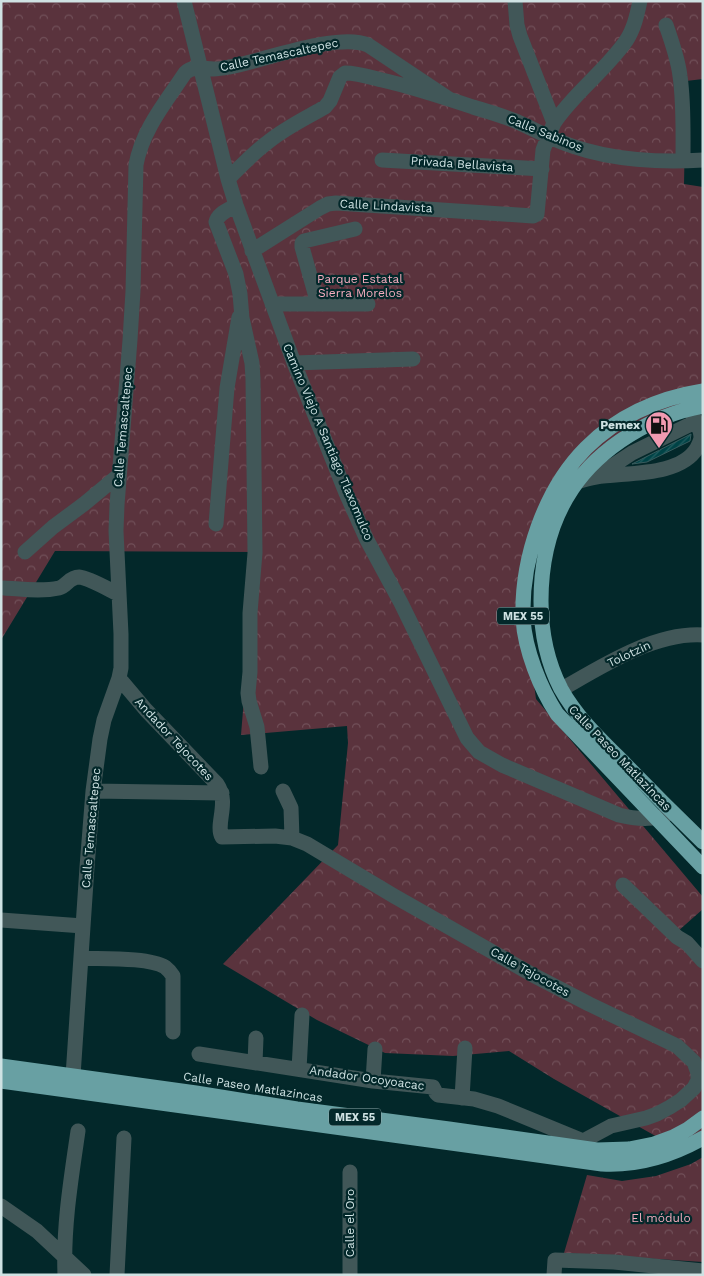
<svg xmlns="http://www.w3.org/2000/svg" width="704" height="1276" font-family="'Work Sans',sans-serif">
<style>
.forest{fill:url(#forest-crowns)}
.building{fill:url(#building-hatch);stroke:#385b5d}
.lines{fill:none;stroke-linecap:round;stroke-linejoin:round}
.minor{stroke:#415758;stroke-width:15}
.highway{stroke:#68a0a3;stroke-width:15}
.labels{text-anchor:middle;stroke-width:4.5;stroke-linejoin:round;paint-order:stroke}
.shield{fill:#03282a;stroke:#92aaac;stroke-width:1}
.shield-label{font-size:11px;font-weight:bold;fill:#cfe2e3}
.street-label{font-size:12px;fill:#cfe2e3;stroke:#03282a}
.park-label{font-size:12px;fill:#f5acbe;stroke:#03282a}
.poi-label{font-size:12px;font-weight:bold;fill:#cfe2e3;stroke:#03282a;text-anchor:end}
</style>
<defs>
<pattern id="forest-crowns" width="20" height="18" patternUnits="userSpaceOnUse" patternTransform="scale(1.25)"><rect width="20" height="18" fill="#5a333d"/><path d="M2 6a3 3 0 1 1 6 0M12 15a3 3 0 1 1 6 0" fill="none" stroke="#715059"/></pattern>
<pattern id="building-hatch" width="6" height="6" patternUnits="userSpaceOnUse" patternTransform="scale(1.25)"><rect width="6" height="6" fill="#004346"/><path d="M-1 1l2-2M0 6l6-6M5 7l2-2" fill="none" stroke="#245e61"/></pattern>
</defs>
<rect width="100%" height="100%" fill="#03282a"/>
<path class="forest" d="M1,1h702v78l-17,2 -2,103 19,3v220l-60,17 -99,91 -22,81 14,103 167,198v12l-26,23 26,34v173l-19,13 -130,-73 -45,-28 -56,5 -68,-3 -68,-33 -94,-56 115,-119 10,-102 -1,-17 -106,9 15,-183 -201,-1 -54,89z
M703,1157v105l-139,-9 23,-78 35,6 34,-5 35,-12z"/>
<path class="building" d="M691,434l-1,7 -43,21 -15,2z"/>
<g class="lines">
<path class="minor" d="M184,1l44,178 8,26 58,158 52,130 21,47 34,63 66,135 12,14 23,13 117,50c16,4 30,5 46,1
M666,25c6,17 12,34 14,51 4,28 3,57 3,85
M554,123c20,-30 51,-52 72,-82 8,-12 11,-26 14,-40
M382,160l160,9
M228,179c13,-13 25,-26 40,-37 17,-14 38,-24 57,-35l5,-6 10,-24 5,-4c12,0 25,4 37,7 31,7 61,17 91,27 13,4 27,8 40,13 19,8 38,19 59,26 40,14 89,17 131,14
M236,205c-7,5 -18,8 -20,17l20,52 4,20 2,24 10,45 1,16 2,174 -5,60v59l-2,21 1,8 8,26 4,40
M252,251l68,-43 8,-4 8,-1 197,13 4,-2 6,-64 5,-13 6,-14 -34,-87 -3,-11 -2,-24
M272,304h96
M318,304l-16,-57v-4l2,-2 51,-12
M294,363l119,-4
M597,476l35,-23 63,-31
M577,482c6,-2 13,-4 19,-5 29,-5 84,0 101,-29 2,-4 4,-7 4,-11 0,-10 -8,-20 -12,-28
M216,524l11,-136 12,-71
M25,552l28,-25 31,-23 35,-29
M4,588c18,1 37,4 55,0 8,-2 10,-11 20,-11 10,1 29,12 39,17
M119,678l27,32 71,74c13,19 -2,40 5,53l53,-1 17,2 15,6 87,52 139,79 56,29 88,42 17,16 4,11v7l-4,8 -13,12 -11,7 -13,7 -11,4 -35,8 -28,15 -1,8
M562,689c40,-23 93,-57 141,-54
M93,791l129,2
M283,791l8,17 1,30
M623,885l54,52 10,6 16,18
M1,920l82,6
M81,958c20,1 68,-1 84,9 4,3 6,6 8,9v56
M199,1054l174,27 60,6 3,6 2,2 36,4 24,7 85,35
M255,1063l1,-25
M299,1069l3,-54
M73,1076l14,-209 6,-76 7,-52 4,-19 15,-42 2,-10v-34l-5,-103 1,-26 13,-165 3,-49 3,-126c6,-35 30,-63 49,-92 8,-8 19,-4 29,-4 5,0 10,-1 15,-2 34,-6 109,-35 139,-22l81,54
M373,1081l2,-32
M462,1098l3,-50
M1,1206l36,25 47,44
M65,1275c-2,-48 6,-96 13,-144
M117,1275l7,-137
M350,1275v-103
M554,1275l1,-15 59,2 89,9"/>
<path class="highway" d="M703,391c-44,7 -85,25 -117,57 -42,42 -65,112 -63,171 2,31 17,69 34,95l146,153
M703,406c-50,9 -103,41 -131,83 -22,33 -31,73 -31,112 0,31 6,61 20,88 16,29 41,52 64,75 25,26 51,52 78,78
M1,1066l195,27 101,16 152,20 148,21 32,-1 25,-5 19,-7 15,-8 15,-11
M1,1081l601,83c36,2 69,-8 101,-26"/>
</g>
<defs>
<g id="fuel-pin" transform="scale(1.4375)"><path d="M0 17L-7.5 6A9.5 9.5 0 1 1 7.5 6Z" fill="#f19ab1" stroke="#03282a"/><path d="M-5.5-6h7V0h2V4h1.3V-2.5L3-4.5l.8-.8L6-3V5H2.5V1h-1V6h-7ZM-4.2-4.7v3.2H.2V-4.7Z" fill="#111"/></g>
</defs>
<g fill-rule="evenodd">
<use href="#fuel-pin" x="659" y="425"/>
</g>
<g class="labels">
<g class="shield">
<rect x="497" y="607.5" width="52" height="17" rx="4"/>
<rect x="329" y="1108.5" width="52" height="17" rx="4"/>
</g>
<g class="shield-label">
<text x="523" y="620">MEX 55</text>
<text x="355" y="1121">MEX 55</text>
</g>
<g class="street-label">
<text transform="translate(279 55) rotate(-12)" y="4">Calle Temascaltepec</text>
<text transform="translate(545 133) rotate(22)" y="4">Calle Sabinos</text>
<text transform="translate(462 164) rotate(4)" y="4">Privada Bellavista</text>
<text transform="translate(386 206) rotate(3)" y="4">Calle Lindavista</text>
<text transform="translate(123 427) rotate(-85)" y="4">Calle Temascaltepec</text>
<text transform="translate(328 442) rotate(67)" y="4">Camino Viejo A Santiago Tlaxomulco</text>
<text transform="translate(629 654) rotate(-25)" y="4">Tolotzin</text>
<text transform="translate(174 739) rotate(47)" y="4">Andador Tejocotes</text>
<text transform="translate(620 758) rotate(46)" y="4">Calle Paseo Matlazincas</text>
<text transform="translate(91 828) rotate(-85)" y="4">Calle Temascaltepec</text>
<text transform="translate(530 972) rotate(29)" y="4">Calle Tejocotes</text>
<text transform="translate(367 1078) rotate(8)" y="4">Andador Ocoyoacac</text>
<text transform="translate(253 1087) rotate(9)" y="4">Calle Paseo Matlazincas</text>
<text transform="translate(350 1223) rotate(-90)" y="4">Calle el Oro</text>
</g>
<g class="park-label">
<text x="360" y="283">Parque Estatal<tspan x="360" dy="14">Sierra Morelos</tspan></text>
<text x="661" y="1222">El módulo</text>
</g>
<g class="poi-label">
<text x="640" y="429">Pemex</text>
</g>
</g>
<rect width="704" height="1276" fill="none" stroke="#cfe2e3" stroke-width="5"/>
</svg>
